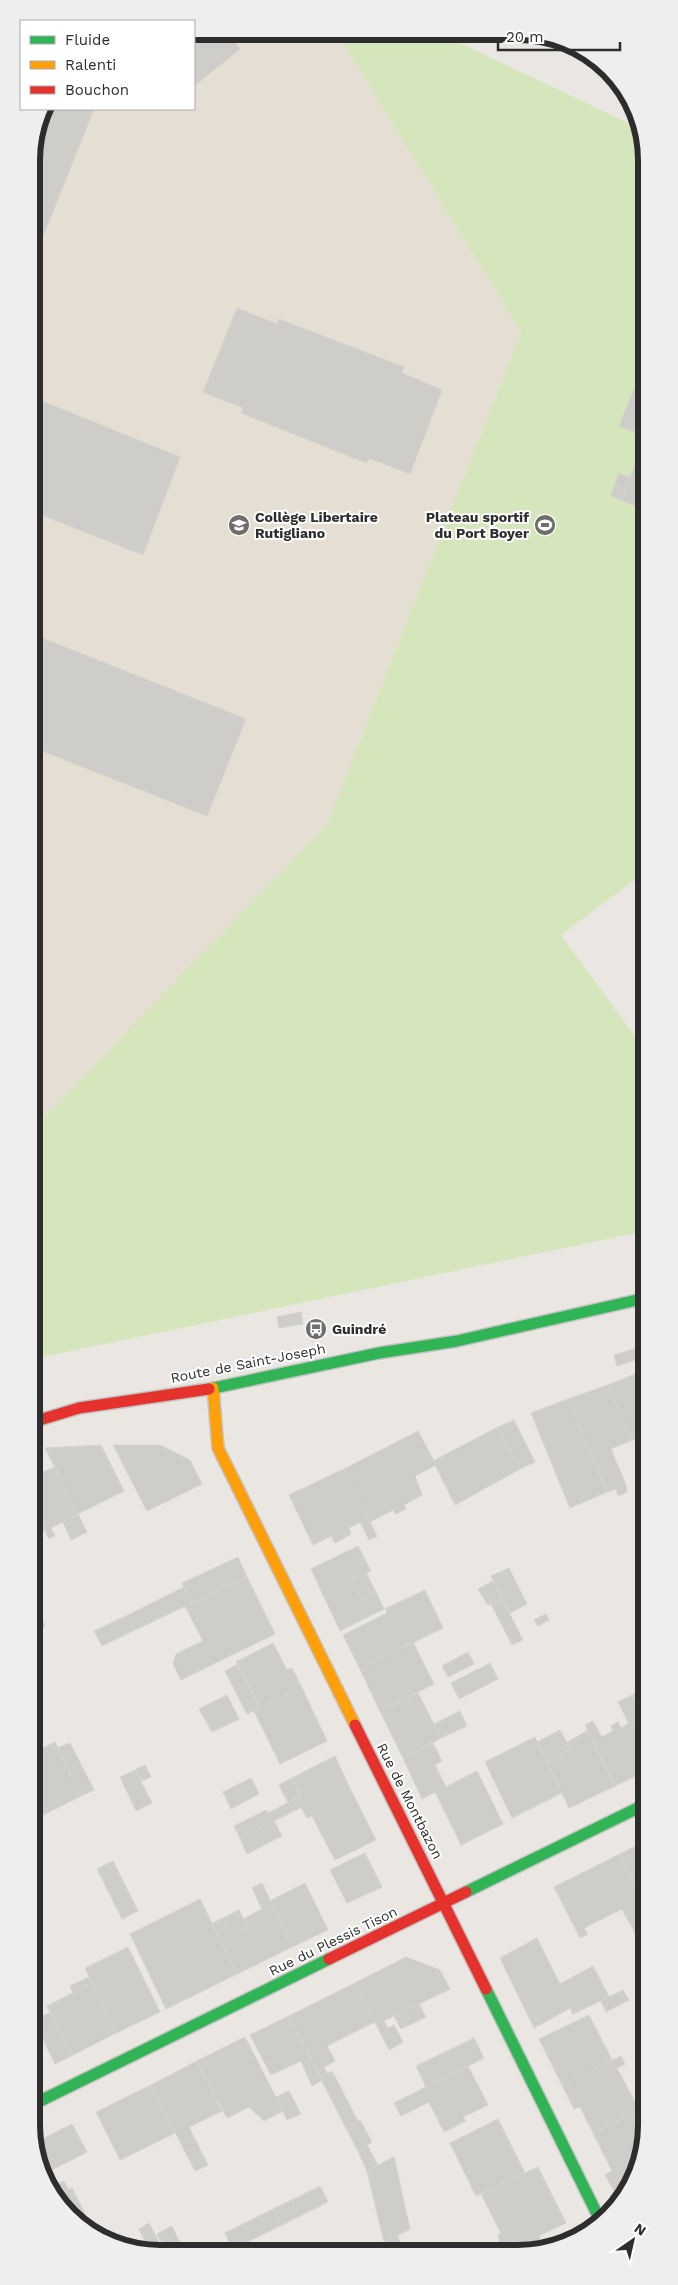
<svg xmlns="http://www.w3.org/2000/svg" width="678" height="2285" font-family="'Work Sans',sans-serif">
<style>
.education{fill:#e4dfd2}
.pitch{fill:#d6e6bc}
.building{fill:#cfcdca;stroke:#d5d3cf}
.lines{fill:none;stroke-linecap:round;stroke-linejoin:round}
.fast-casing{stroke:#c4c3c3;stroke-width:14}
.slow-casing{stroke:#c4c3c3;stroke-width:14}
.jam-casing{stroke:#c4c3c3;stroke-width:14}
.fast{stroke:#30b455;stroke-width:11}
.slow{stroke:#ff9f0a;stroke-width:11}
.jam{stroke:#e5322d;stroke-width:11}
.labels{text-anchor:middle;stroke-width:4;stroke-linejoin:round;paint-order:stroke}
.poi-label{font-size:14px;font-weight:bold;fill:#2d2d2d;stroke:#fff;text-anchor:start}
.street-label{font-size:14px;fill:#2d2d2d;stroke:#fff}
.rim{fill:none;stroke:#2d2d2d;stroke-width:6}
</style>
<rect width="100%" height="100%" fill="#eae7e3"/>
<path class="education" d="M194,31l142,1 185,300 -194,492 -294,305 -1,-977 10,-43h152z"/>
<path class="pitch" d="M336,32l103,1 202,96 3,6 1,737 -84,63 84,115 1,181 -613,128v-230l294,-305 194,-492z"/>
<path class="building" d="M194,31l33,1 13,17 -46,37z
M42,109h52l-62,155v-113z
M237,308l40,16 2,-5 125,48 -2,6 40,17 -32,84 -41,-16 -3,5 -125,-50 2,-5 -40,-16z
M645,363v73l-26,-10z
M32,397l148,60 -37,98 -111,-44z
M645,440v70l-24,-10 4,-10 -11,-4 5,-13 11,4z
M614,486l11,4 -4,10 -10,-4z
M32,634l214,85 -39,97 -175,-69z
M301,1312l2,12 -24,4 -2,-11z
M637,1348l4,10 -24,8 -3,-11z
M645,1370l1,65 -14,5 -24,-55z
M608,1385l24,55 -21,9 15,36 1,7 -9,4 -2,-7 -9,3 -39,-93z
M568,1399l39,93 -37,16 -39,-95z
M514,1420l21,42 -15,7 -22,-42z
M498,1427l22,42 -65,36 -22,-44z
M418,1431l18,34 -21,11 7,19 -18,10 2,4 -11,5 -2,-4 -23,12 -26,-53z
M101,1445l23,46 -46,23 -33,-66z
M113,1445h47l30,15 12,24 -55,27z
M55,1467l23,47 -27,14 4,8 -6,3 -16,-35v-28z
M344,1469l24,49 -19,10 2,6 -16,9 -4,-7 -18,9 -24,-50z
M33,1504l13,26 -13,6z
M78,1514l9,18 -16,8 -8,-18z
M368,1518l9,18 -8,4 -9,-18z
M358,1546l13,25 -19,9 10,19 14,-7 8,17 -44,22 -29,-62z
M238,1557l9,20 -55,26 -10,-20z
M509,1568l18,36 -17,9 -19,-37z
M366,1573l10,19 -14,7 -10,-19z
M247,1577l28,57 -94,46 -8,-16 3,-10 27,-13 -18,-35z
M493,1581l9,17 -14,7 -10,-16z
M184,1587l8,16 -57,27 -7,-15z
M425,1590l18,38 -83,41 -17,-34 44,-22 -2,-4z
M502,1598l21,42 -11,5 -21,-41z
M33,1599l12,27 -12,6z
M546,1614l3,6 -11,6 -4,-6z
M128,1615l7,15 -33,16 -8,-15z
M413,1642l21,42 -54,27 -20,-42z
M273,1643l14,27 5,-2 10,20 -42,20 -24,-46z
M468,1652l6,12 -26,13 -6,-11z
M490,1663l8,16 -39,20 -8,-16z
M238,1664l22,44 -13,6 -22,-43z
M302,1688l25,53 -47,23 -26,-53z
M640,1690l6,11v21l-14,-27z
M418,1693l23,45 -38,20 -23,-47z
M227,1695l12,24 -27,13 -13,-23z
M632,1695l11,21 -14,8 -11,-22z
M460,1711l7,15 -26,12 -7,-14z
M643,1716l3,6v29l-15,-29z
M593,1721l9,16 11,-6 -2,-5 7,-4 3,6 10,-6 15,29v20l-31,15 -30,-61z
M560,1730l10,19 -23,13 -10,-20z
M588,1730l27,56 -46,22 -22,-46 23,-13 -4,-6z
M535,1737l27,56 -50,25 -27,-56z
M55,1742l26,54 -48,24v-67z
M70,1743l24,47 -13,6 -24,-48z
M433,1743l9,18 -7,4 11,22 31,-16 26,53 -42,21 -26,-53 -13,7 -19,-41z
M335,1756l13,28 -108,54 -6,-12 32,-16 2,3 33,-17 -9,-18z
M145,1765l6,12 -9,4 -7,-11z
M135,1770l17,33 -16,8 -16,-34z
M251,1778l8,16 -28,15 -8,-17z
M292,1778l9,18 -13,7 -9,-18z
M348,1784l28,56 -41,20 -23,-44 -5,2 -6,-11z
M274,1821l8,15 -35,18 -7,-16z
M646,1841v53l-5,3 -21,-43z
M365,1853l17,34 -35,16 -17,-33z
M620,1854l26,53v37l-4,2 -20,-37 -38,19 4,6 -8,4 -26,-51z
M113,1861l25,50 -16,8 -25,-50z
M262,1883l30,64 -55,27 -25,-51 11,-5 8,17 17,-8 -5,-8 19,-10 -10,-21z
M305,1883l23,47 -36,17 -22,-46z
M200,1899l37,75 -71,35 -36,-75z
M239,1910l9,17 -17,8 -8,-17z
M537,1938l23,46 33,-18 16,31 -36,17 -3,-6 -36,20 -34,-70z
M128,1947l32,65 -44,21 -31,-65z
M406,1957l34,13 10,19 -66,32 4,7 6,-3 9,17 -14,8 -34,-67z
M89,1977l3,6 -19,10 -3,-7z
M92,1983l24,50 -45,23 -24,-50z
M355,1983l20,39 -48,24 8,15 -11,6 3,6 -7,4 -31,-61z
M623,1990l6,10 -23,12 -5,-11z
M419,2004l7,13 -25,12 -7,-13z
M51,2012l20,44 -16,8 -21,-44z
M589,2015l23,45 -50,25 -23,-46z
M289,2016l33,64 -10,6 -11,-25 -30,14 -21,-40z
M245,2037l38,74 -19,10 -15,-14 -22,11 -30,-57z
M474,2038l10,20 -58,29 -10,-21z
M621,2056l4,8 -8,4 22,42 -46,23 -13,-26 -6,2 -12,-24z
M197,2061l25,50 -33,16 19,38 -13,6 -44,-86z
M468,2066l20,39 -25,12 3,4 -22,11 -15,-30 -28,14 -7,-13z
M332,2071l26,50 -12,7 -26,-51z
M151,2085l24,48 -55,27 -24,-48z
M289,2091l12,23 -14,6 -11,-23z
M639,2110l7,15v9l-9,40 -8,14 -13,6 -11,-19 7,-4 -19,-38z
M498,2119l27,54 -49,23 -26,-53z
M360,2120l12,22 -14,9 -12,-23z
M72,2124l15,28 -41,21 -12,-23v-7z
M367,2145l11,20 -11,6 -9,-20z
M394,2157l16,72 -26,13 -17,-71z
M538,2167l28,56 -59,28h-6l-3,-16 3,-2 -20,-39z
M64,2181l5,9 -11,6 -5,-10z
M320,2186l8,16 -28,14 -8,-16z
M72,2188l18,36 -3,2 -18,-10 -11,-20z
M629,2188l-10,15 -3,-9z
M292,2200l8,16 -20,10 -7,-17z
M273,2209l7,17 -47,23 -8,-16z
M149,2223l12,23 -11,5 -11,-22z
M172,2226l7,15 -15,7 -7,-14z
M571,2233l3,7 -31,11h-24l-2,-4 22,-11 4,11z
M397,2235l7,16h-20v-9z
M179,2241l5,10h-18l-2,-3z"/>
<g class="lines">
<g class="fast-casing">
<path id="fast" d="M209,1389l170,-36 78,-12 189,-43
M466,1892l180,-88
M486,1989l115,233
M34,2104l295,-145"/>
</g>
<g class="slow-casing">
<path id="slow" d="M213,1388l5,60 137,277"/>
</g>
<g class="jam-casing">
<path id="jam" d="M33,1422l46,-14 130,-19
M355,1725l131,264
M329,1959l137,-67"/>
</g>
<use href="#fast" class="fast"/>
<use href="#slow" class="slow"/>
<use href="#jam" class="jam"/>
</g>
<defs>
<g id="school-disc" transform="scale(1.125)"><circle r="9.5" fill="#6f6e6d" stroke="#fff"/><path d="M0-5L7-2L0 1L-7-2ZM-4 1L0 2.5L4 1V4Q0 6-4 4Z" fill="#fff"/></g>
<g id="stadium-disc" transform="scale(1.125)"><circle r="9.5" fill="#6f6e6d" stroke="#fff"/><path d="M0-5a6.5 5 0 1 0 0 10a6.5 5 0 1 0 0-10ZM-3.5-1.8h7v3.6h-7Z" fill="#fff"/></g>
<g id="bus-disc" transform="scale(1.125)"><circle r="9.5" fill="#6f6e6d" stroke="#fff"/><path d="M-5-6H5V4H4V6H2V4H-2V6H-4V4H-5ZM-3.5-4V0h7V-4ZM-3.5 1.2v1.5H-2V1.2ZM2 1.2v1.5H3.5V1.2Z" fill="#fff"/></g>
</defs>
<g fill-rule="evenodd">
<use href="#school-disc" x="239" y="525"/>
<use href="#stadium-disc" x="545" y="525"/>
<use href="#bus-disc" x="316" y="1329"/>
</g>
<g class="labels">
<g class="poi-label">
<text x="255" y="522">Collège Libertaire<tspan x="255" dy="16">Rutigliano</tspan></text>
<text x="529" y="522" text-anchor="end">Plateau sportif<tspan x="529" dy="16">du Port Boyer</tspan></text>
<text x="332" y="1334">Guindré</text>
</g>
<g class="street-label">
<text transform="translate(248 1363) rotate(-11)" y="5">Route de Saint-Joseph</text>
<text transform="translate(410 1801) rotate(63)" y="5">Rue de Montbazon</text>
<text transform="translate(333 1941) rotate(-26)" y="5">Rue du Plessis Tison</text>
</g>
</g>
<path d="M0 0H678V2285H0ZM160 40H518A120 120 0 0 1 638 160V2125A120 120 0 0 1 518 2245H160A120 120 0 0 1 40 2125V160A120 120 0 0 1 160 40Z" fill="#eee" fill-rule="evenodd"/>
<path class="rim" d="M160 40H518A120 120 0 0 1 638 160V2125A120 120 0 0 1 518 2245H160A120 120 0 0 1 40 2125V160A120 120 0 0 1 160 40Z"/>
<rect x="20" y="20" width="175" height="90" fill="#ffffff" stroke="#ababab"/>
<rect x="30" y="36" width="25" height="8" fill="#30b455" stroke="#ababab"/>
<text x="65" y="45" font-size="15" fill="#2d2d2d">Fluide</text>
<rect x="30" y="61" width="25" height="8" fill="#ff9f0a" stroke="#ababab"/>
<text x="65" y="70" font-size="15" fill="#2d2d2d">Ralenti</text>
<rect x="30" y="86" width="25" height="8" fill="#e5322d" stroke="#ababab"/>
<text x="65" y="95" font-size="15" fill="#2d2d2d">Bouchon</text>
<g transform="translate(633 2240) rotate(34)" stroke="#ffffff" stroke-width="4" paint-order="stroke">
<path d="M0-4L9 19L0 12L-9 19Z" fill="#2d2d2d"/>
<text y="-8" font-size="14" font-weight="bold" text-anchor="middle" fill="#2d2d2d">N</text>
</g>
<path d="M498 42v8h122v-8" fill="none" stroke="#2d2d2d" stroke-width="2.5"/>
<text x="506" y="42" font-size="15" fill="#2d2d2d" stroke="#ffffff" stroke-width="4" paint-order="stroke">20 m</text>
</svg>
